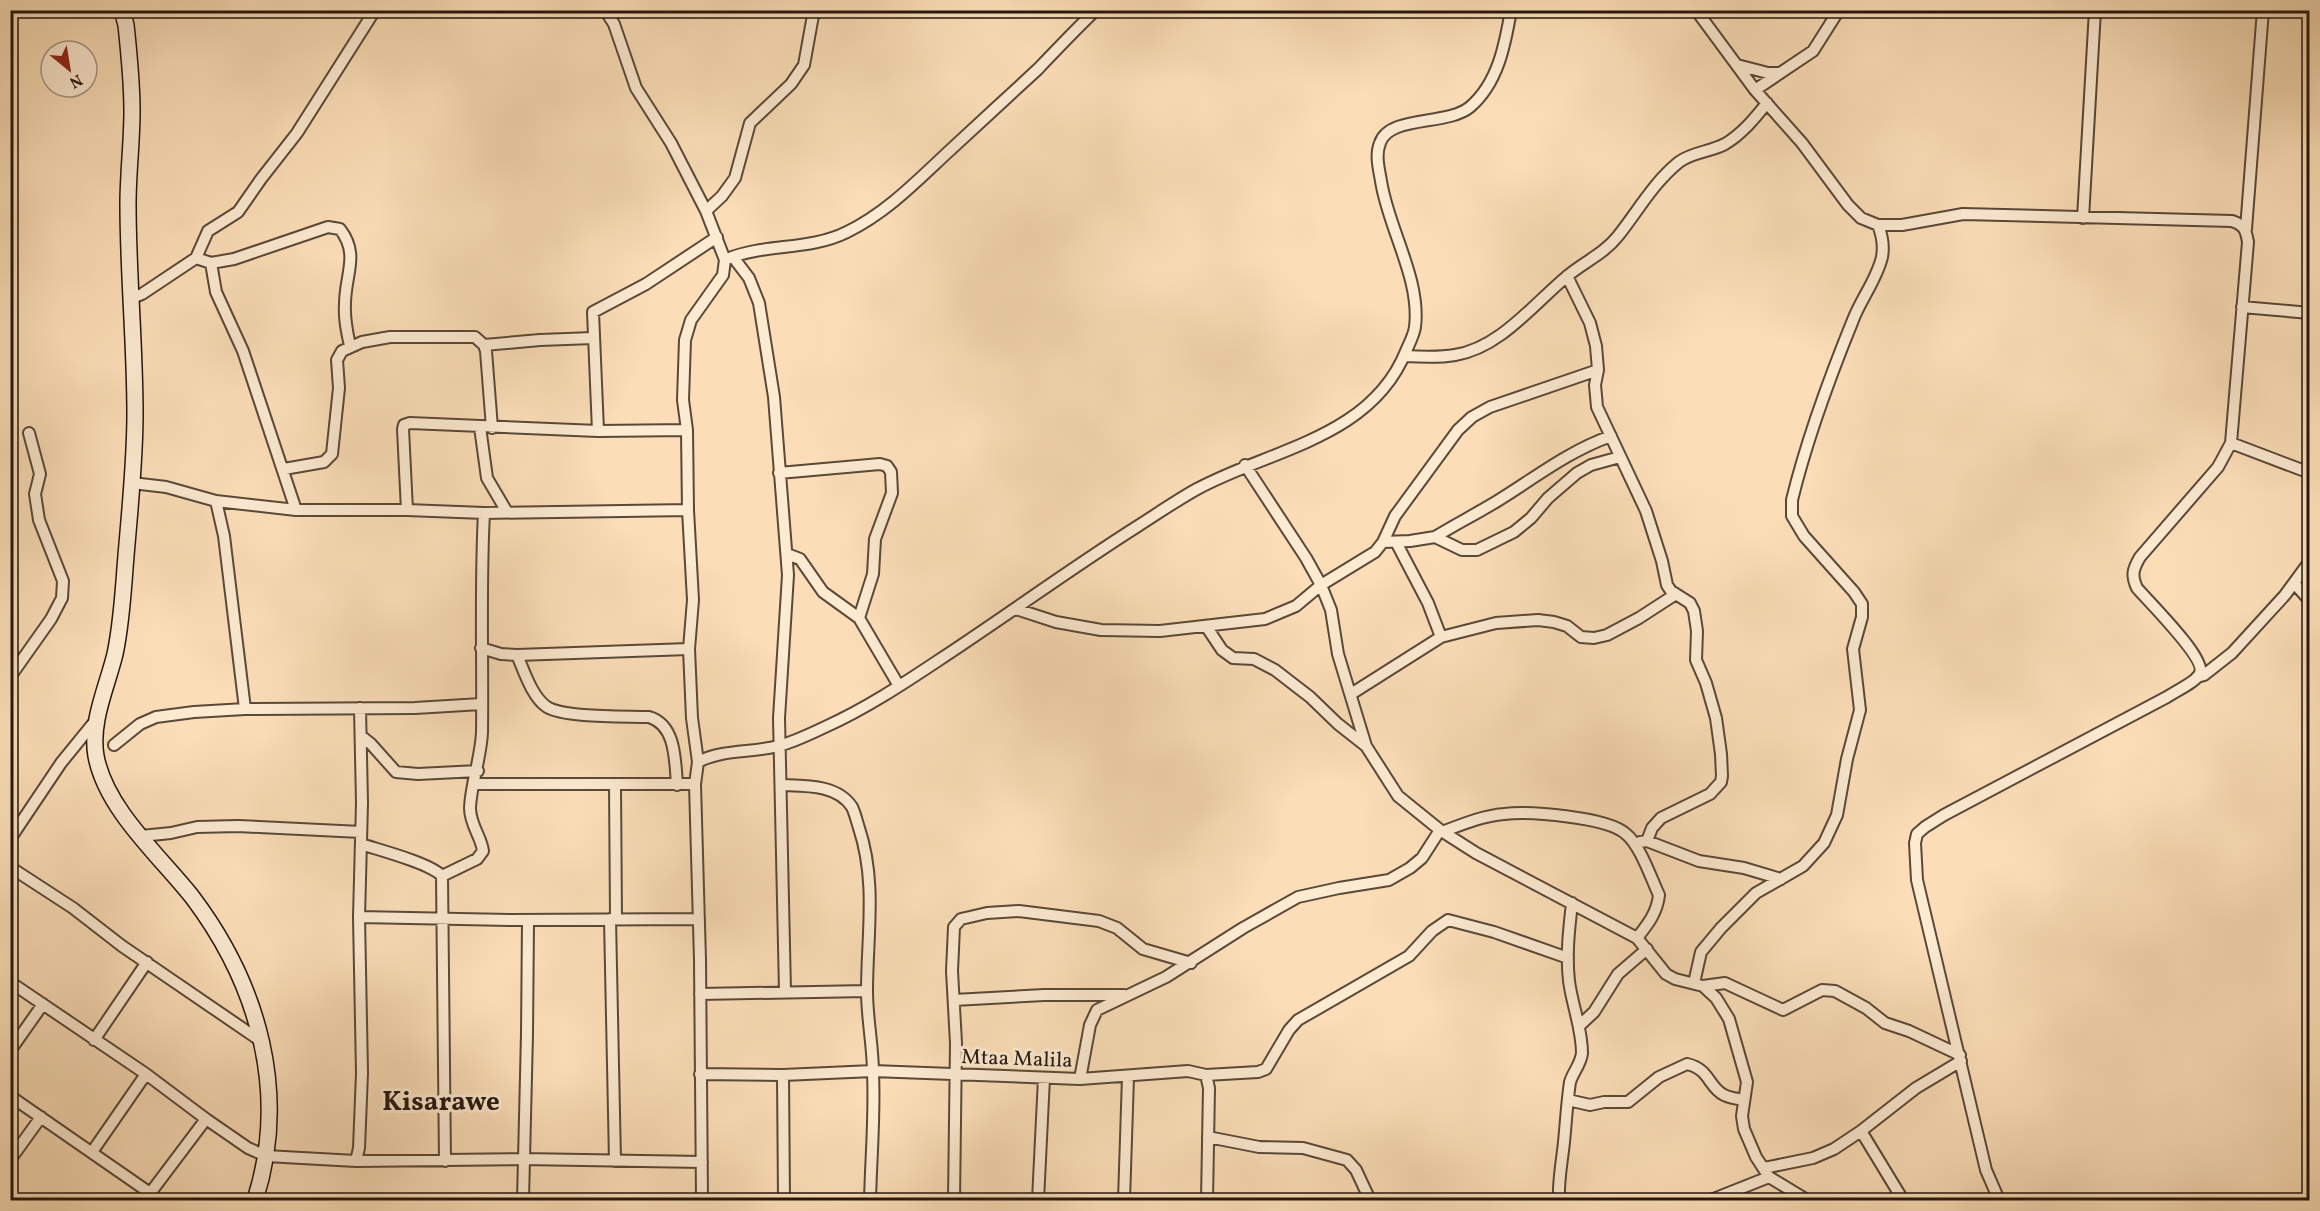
<svg xmlns="http://www.w3.org/2000/svg" width="2320" height="1211" font-family="Vollkorn,serif">
<style>
.lines{fill:none;stroke-linecap:round;stroke-linejoin:round}
.minor-casing{stroke:#5a4838;stroke-width:14}
.secondary-casing{stroke:#25160e;stroke-width:18}
.minor{stroke:#fcead1;stroke-width:10}
.secondary{stroke:#fcead1;stroke-width:15}
.labels{text-anchor:middle;stroke-width:6;stroke-linejoin:round;paint-order:stroke}
.street-label{font-size:21px;fill:#25160e;stroke:#fcead1}
.district-label{font-size:27px;font-weight:bold;fill:#25160e;stroke:#fcead1}
</style>
<rect width="100%" height="100%" fill="#fbdeb8"/>
<filter id="stains"><feTurbulence type="fractalNoise" baseFrequency=".00333" numOctaves="4"/><feColorMatrix values="0 0 0 0 .2 0 0 0 0 .09 0 0 0 0 .02 0 0 0 .5 -.17"/></filter>
<radialGradient id="worn" r=".72"><stop offset=".6" stop-color="#630" stop-opacity="0"/><stop offset="1" stop-color="#630" stop-opacity=".3"/></radialGradient>
<g class="lines">
<g class="minor-casing">
<path id="minor" d="M605,10l9,14 22,64 35,55 35,68 19,49 -2,15 -32,45 -6,20 -2,60 4,30 1,80 5,90 -4,49 3,69 6,44
M1696,10l59,80 47,53 46,62 13,13 17,7h24l61,-11 269,7c12,4 14,9 16,21l-17,201 -13,24 -78,90c-7,12 -9,18 -3,31 11,13 69,70 63,85 -2,8 -26,19 -33,24l-223,118 -19,12 -8,7 -2,9 2,37 69,290 13,30
M1737,65l31,8h12
M1755,90l58,-39 26,-41
M706,211l16,-15 13,-18 15,-55 41,-39 13,-19 10,-55
M2083,218l12,-208
M2246,229l17,-219
M733,257l16,21 10,25 15,94 14,178 -9,143 6,273
M196,258l12,-27 30,-19 23,-33 36,-46 78,-123
M727,259c38,-16 82,-8 120,-27 39,-19 69,-50 100,-79 30,-28 61,-56 91,-84 19,-20 38,-40 58,-59
M211,263l5,29 27,59 53,159
M1567,276l23,47 6,23 2,24 -3,15 2,22 49,104 16,50 5,24 4,6 19,12 4,8 3,20 -1,29 10,23 10,35 5,36 1,22 -1,6 -11,12 -49,24 -9,10 -5,13
M130,299l12,-5 54,-36 15,5 23,-4 94,-32 12,2c20,26 5,45 5,75 -1,15 2,28 5,42
M2242,307l68,6
M484,345l56,-5 53,-2
M1405,356c16,1 33,2 50,-1 44,-7 77,-49 110,-77 17,-15 39,-24 53,-42 20,-25 35,-53 61,-74 13,-10 31,-10 46,-18 17,-10 30,-26 42,-41
M480,427l7,51 20,34
M598,431l-5,-119 53,-28 71,-47
M2231,443l79,30
M1245,465l61,93 15,27 10,25 7,44 28,92 32,50 42,34 36,23 161,85 29,36 9,5 28,7 13,12 13,21 18,63 -5,34 2,13 12,28 13,20 38,23
M284,469l40,-7 8,-8 7,-66 -2,-28 5,-9 20,-9 28,-5h85l9,8 2,6 6,77
M779,473l101,-9 7,2 4,6 1,21 -17,46 -2,35 -14,44 40,68
M132,483l34,4 50,14 80,9h111l77,3 204,-3
M216,501l8,35 21,173
M407,510l-4,-81 1,-4 6,-2 188,8 89,-1
M1435,537c21,-13 43,-24 64,-37 37,-23 70,-49 112,-64
M1383,542l27,-1 25,-4 27,13h15l37,-18 17,-14 17,-20 29,-25 14,-8 29,-8
M1396,542l32,61 13,34
M787,554l13,5 23,33 36,26
M2294,583l16,18
M1016,609l40,13 45,8 59,1 105,-12 31,-13 25,-21 54,-33 8,-10 12,-26 63,-86 14,-13 18,-10 108,-37
M1206,626l16,24 11,8 21,1 21,11 35,27 28,27 28,22
M481,648l20,6 16,1 172,-6
M517,655c7,16 15,42 30,52 18,11 78,9 102,10 27,8 26,43 28,68
M10,677l41,-58 11,-21 1,-17 -24,-61 -4,-26 5,-20 -11,-41
M2197,677l7,-2 28,-22 53,-58 25,-34
M1351,694l90,-57 55,-14 42,-3 16,2 13,4 14,11 13,1 13,-3 32,-17 37,-24
M361,736l10,8 25,28 22,2 60,-3
M114,745l26,-21 16,-7 38,-5 51,-3 170,-1 66,-4
M474,784h221
M615,784l1,135
M781,785c23,1 56,-1 71,22 3,6 5,15 7,21 18,54 8,108 8,163 0,28 6,55 6,82 2,42 -2,85 -3,127
M1442,832c21,-8 40,-16 62,-18 25,-3 104,3 122,20 14,11 25,44 33,61 -2,18 -11,29 -22,43
M141,836l30,-3 26,-6 41,-1 123,6
M10,839l51,-76 35,-43
M1640,842l7,-1 52,20 45,7 37,11
M361,844c18,6 69,19 81,32l3,285
M10,867l63,41 49,38 139,95
M442,876l35,-17 6,-8c-2,-15 -13,-26 -13,-43 1,-25 11,-50 12,-76 1,-73 -2,-146 2,-219
M359,917l153,3 187,-1
M610,919l5,242
M10,982l136,92 60,45 42,29 18,8 90,5 167,-2 179,3
M1694,983l7,-31 20,-24 35,-35 47,-27 21,-23 13,-28 10,-56 13,-49 -7,-61 9,-32v-13l-8,-12 -50,-56 -12,-20v-16c15,-62 37,-121 61,-180 8,-21 24,-41 29,-63 2,-11 0,-22 -4,-32
M1703,986l22,-3 58,27 39,-20 13,1 31,17 19,15 24,8 51,24
M700,994l167,-3
M954,1000l90,-5h80
M1580,1025l14,-13 24,-38 29,-25
M94,1040l53,-78
M10,1051l33,-47
M700,1074l83,1 90,-4 207,8 108,-8 18,4 3,13 -2,112
M783,1075l1,125
M1206,1075l52,-3 8,-3 23,-39 9,-10 111,-64 23,-25 16,-11 46,12 74,26
M1080,1079l10,-54 7,-15 69,-33 77,-49 55,-31 41,-9 50,-8 21,-12 12,-10 18,-28
M10,1096l140,97
M1568,1100l22,5 14,-3h24l31,-25 28,-13c23,5 21,23 37,31 6,3 13,4 20,5
M1861,1131l42,69
M1208,1137l51,10 44,1 44,12 9,10 14,30
M92,1152l54,-78
M10,1160l31,-43
M356,1161l3,-13 3,-75 -3,-156 3,-114 -2,-95
M1764,1168l49,-10 21,-9 27,-18 55,-43 45,-27
M145,1200l61,-81
M523,1200l4,-166 1,-113
M702,1200l-2,-240 -5,-176 3,-22c24,-13 54,-9 80,-16 16,-4 32,-12 47,-19 40,-18 78,-43 114,-67 67,-44 131,-91 199,-134 19,-12 39,-26 59,-37 74,-40 174,-51 209,-138 3,-7 8,-16 9,-24 6,-48 -27,-99 -34,-146 -2,-12 -6,-26 -1,-38 9,-28 67,-17 90,-36 28,-24 35,-62 41,-97
M954,1200l2,-157 -4,-72 2,-44 7,-8 26,-6 32,-2 80,10 18,7 26,21 48,14
M1038,1200l6,-122
M1124,1200l4,-123
M1559,1200c-1,-20 3,-38 5,-58 2,-20 3,-40 6,-60 3,-10 11,-18 12,-29 0,-25 -10,-48 -13,-72 -3,-26 0,-52 3,-78
M1711,1200l58,-23"/>
</g>
<g class="secondary-casing">
<path id="secondary" d="M122,10l4,15c3,28 6,57 6,86 0,31 -4,62 -4,93 0,70 7,140 7,210 0,51 -6,103 -10,154 -2,29 -4,58 -10,86 -8,33 -25,68 -19,102 10,54 65,101 97,142 66,88 96,196 62,302"/>
</g>
<use href="#minor" class="minor"/>
<use href="#secondary" class="secondary"/>
</g>
<g class="labels">
<g class="street-label">
<text transform="translate(1017 1058) rotate(2)" y="7">Mtaa Malila</text>
</g>
<g class="district-label">
<text x="441" y="1110">Kisarawe</text>
</g>
</g>
<rect width="2320" height="1211" fill="none" stroke="#fbdeb8" stroke-width="36"/>
<rect x="12" y="12" width="2296" height="1187" fill="none" stroke="#25160e" stroke-width="3"/>
<rect x="18" y="18" width="2284" height="1175" fill="none" stroke="#25160e" stroke-width="1.5"/>
<g transform="translate(69 69) rotate(150)"><circle r="28" fill="#fcead1" stroke="#a69583" stroke-width="1.5"/>
<path d="M0-4.5L10 22L0 15L-10 22Z" fill="#8f2418"/>
<text y="-9" font-size="16" font-weight="bold" text-anchor="middle" fill="#25160e">N</text>
</g>
<rect width="100%" height="100%" filter="url(#stains)"/>
<rect width="100%" height="100%" fill="url(#worn)"/>
</svg>
